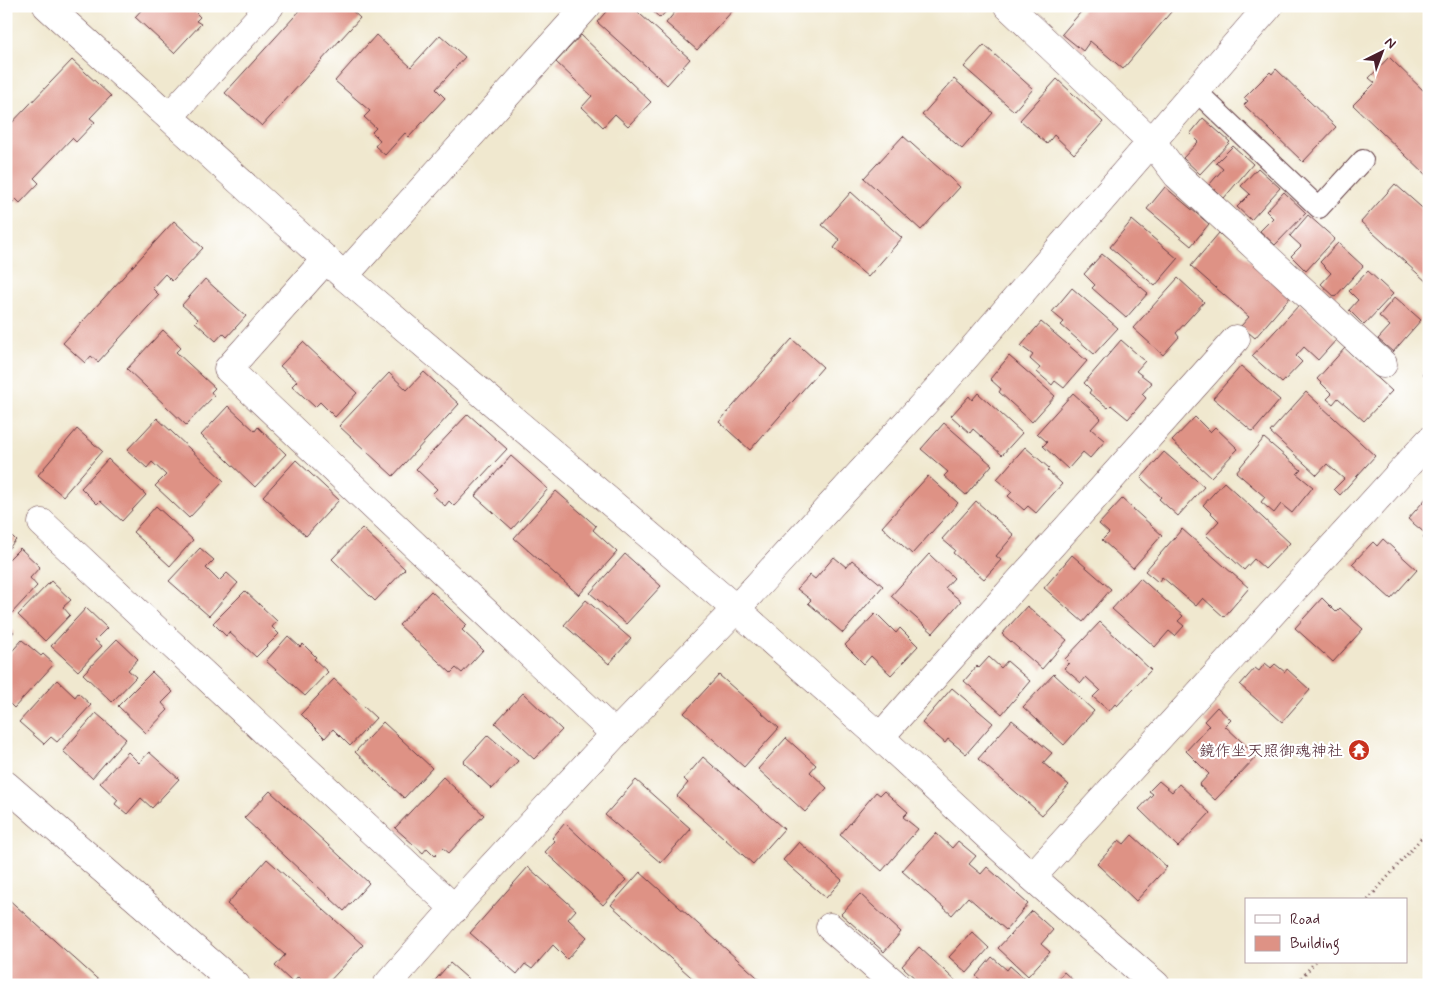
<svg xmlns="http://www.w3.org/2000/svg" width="1435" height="991" font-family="Mynerve,'Klee One',sans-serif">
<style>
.building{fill:#de9285}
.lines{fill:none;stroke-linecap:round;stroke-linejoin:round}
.lane-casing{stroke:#633d44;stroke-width:22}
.street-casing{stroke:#633d44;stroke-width:29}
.secondary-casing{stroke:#633d44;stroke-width:29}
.path{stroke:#633d44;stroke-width:3;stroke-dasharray:1 4;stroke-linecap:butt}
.lane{stroke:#fff;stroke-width:20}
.street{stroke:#fff;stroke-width:28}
.secondary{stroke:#fff;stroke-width:28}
.labels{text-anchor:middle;stroke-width:4.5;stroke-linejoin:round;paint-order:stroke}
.poi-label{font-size:16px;fill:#4a1f2b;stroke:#fff;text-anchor:end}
</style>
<rect width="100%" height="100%" fill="#fff"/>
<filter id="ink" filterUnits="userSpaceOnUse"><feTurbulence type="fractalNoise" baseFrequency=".02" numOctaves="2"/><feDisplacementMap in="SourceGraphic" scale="10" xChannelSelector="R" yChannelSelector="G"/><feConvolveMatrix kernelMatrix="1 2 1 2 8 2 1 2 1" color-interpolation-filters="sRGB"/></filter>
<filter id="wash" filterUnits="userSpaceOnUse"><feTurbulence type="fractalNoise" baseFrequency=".0096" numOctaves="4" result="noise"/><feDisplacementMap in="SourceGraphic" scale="20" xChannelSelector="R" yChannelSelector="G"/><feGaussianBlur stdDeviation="1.12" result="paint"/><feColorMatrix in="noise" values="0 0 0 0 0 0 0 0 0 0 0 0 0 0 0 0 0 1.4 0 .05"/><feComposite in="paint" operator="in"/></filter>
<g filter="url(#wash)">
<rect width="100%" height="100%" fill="#f0e8cf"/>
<g id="blocks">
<path class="building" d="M145,6h44l11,11 -4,4 5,3 -27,29 -39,-36z
M304,6h43l13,12 -98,108 -37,-33z
M611,6h20l59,53 -23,26 -70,-63z
M647,6h24l-11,12z
M680,6h53l2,2 -38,42 -31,-27z
M1086,6h90l-53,63 -33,-28 -7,10 -21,-17z
M376,35l35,32 29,-32 25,22 -29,32 9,9 -36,39 -4,-4 -20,22 -10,-9 5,-6 -8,-8 4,-4 -12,-11 6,-6 -35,-30z
M581,35l70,67 -23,24 -13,-12 -12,13 -21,-20 10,-11 -36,-34z
M984,45l49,44 -19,22 -50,-44z
M1389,57l40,39v82l-76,-73 22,-22 -6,-5z
M72,60l39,36 -21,22 5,4 -19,20 -4,-4 -38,40 5,5 -19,20 -4,-4 -10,10v-80z
M1276,69l60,58 -33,35 -59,-57 4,-4 -4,-3 26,-26 2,2z
M954,79l39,34 -31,36 -40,-34z
M1057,79l46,43 -29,32 -20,-19 -7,9 -27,-24z
M1203,118l27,24 -30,32 -17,-16 15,-16 -8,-8z
M903,136l57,51 -39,43 -57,-52z
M1233,146l20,18 -29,34 -15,-13 14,-16 -7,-6z
M1258,168l22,20 -29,32 -14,-13 13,-13 -9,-8z
M1395,184l34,30v70l-68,-62z
M1165,187l44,37 -18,22 -44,-37z
M851,192l51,46 -34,39 -34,-29 6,-8 -18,-15z
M1284,192l22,21 -31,32 -15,-14 13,-13 -7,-7z
M1308,215l27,24 -29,32 -15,-15 10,-10 -11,-10z
M1132,220l46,39 -23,27 -45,-39z
M174,221l29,27 -31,33 -7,-7 -13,14 7,7 -61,67 -7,-6 -6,7 -22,-20z
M1219,233l72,63 -36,42 -14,-12 8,-9 -58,-51z
M1338,243l25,23 -28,31 -14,-13 10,-11 -11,-11z
M1102,254l46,39 -22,25 -34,-30 3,-3 -11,-11z
M1368,271l25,23 -29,31 -15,-15 9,-10 -9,-9z
M1178,278l26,24 -28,31 3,4 -16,18 -30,-27z
M205,279l41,37 -19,21 -4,-4 -7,8 -21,-19 3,-3 -16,-14z
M1072,288l46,40 -24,26 -33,-29 3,-3 -12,-10z
M1395,297l26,23 -28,32 -15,-13 12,-13 -11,-10z
M1300,304l37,35 -19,21 -14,-13 -8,9 6,6 -20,21 -30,-27z
M1041,322l46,39 -23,27 -9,-7 -3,4 -15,-13 3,-4 -10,-9 3,-4 -12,-9z
M163,330l18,17 -5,5 39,36 -4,4 3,4 -28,29 -59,-56z
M792,339l31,28 -73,83 -31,-28z
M1121,340l24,21 -9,10 16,12 -10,11 4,4 -18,21 -17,-14 -3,3 -19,-15 2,-3 -7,-7z
M303,342l54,51 -22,24 -15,-15 -5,5 -23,-21 5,-5 -17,-15z
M1345,348l47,43 -28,30 -26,-23 -5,6 -6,-5 5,-5 -15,-15z
M1009,356l46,40 -23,26 -33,-30 2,-3 -11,-10z
M1241,366l39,34 -27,32 -40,-34z
M1429,366v14l-7,-6z
M424,372l35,32 -66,72 -54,-50 50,-53 18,17z
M1306,392l69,64 -35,39 -6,-6 10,-10 -17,-15 -10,11 -47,-43z
M978,393l44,40 -20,22 -29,-26 -3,4 -19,-17 18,-20 3,4z
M1073,393l28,25 -10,11 14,12 -15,17 -7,-6 -15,17 -25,-23 4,-4 -10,-9z
M228,406l27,25 3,-4 28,27 -31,33 -54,-52z
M468,414l39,35 -53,57 -5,-5 -4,5 -13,-12 5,-5 -21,-20z
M1195,417l15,15 5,-5 23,22 -27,28 -39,-36z
M157,418l67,63 -35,37 -34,-32 11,-11 -14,-13 -5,6 -20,-18z
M944,423l48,42 -26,30 -22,-19 4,-4 -27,-23z
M77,429l25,22 -39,45 -25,-21z
M1264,438l37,32 -4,4 16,13 -21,26 -11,-9 -7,9 -13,-11 4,-5 -29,-25z
M1025,447l24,21 -2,2 15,14 -26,29 -8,-7 -4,4 -16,-14 4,-4 -15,-13z
M1164,452l40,35 -26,29 -19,-17 2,-2 -20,-19z
M511,456l37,33 -36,40 -37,-33z
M108,459l38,36 -24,26 -22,-20 -3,3 -16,-16z
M296,460l43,40 -33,36 -43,-40z
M928,476l30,27 -46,51 -30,-27z
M1224,482l66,61 -25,26 -11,-10 -10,11 -38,-35 13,-14 -16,-16z
M556,491l40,35 -3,4 24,22 -38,43 -65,-57z
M1429,495v48l-6,-5 3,-4 -18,-15z
M1122,499l40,36 -29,33 -31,-28 7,-7 -10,-9z
M976,501l38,34 -18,21 5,4 -17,19 -31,-26 2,-3 -13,-11z
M156,506l37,34 -23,26 -37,-34z
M362,528l43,41 -30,32 -43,-42z
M1182,529l67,59 -25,29 -21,-19 -7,8 -34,-29 -4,5 -13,-11z
M6,530l10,10 -10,11z
M1383,539l34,31 -26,29 -39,-35 21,-22 4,4z
M20,548l20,19 -10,11 7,8 -25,27 -6,-6v-45z
M200,548l14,12 -8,8 13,13 8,-8 11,10 -29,33 -40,-35z
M625,554l36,32 -35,38 -36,-31z
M929,554l25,24 -9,10 16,13 -28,32 -42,-37z
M1072,555l39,34 -28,33 -39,-34z
M834,557l12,10 6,-7 31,26 -40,47 -35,-30 3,-3 -14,-11 13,-14 5,4z
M1140,578l43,38 -5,5 6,5 -9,10 -6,-5 -14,16 -43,-38z
M51,581l20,19 -8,7 7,8 -25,26 -27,-26z
M245,591l32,30 -5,6 7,7 -23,23 -27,-25 -3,4 -13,-13z
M431,591l36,34 -5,5 21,20 -21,23 -6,-5 -5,5 -52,-48z
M1322,598l14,14 4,-4 23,21 -30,33 -38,-34z
M586,600l45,39 -22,25 -45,-39z
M1027,606l40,34 -25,29 -40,-35z
M86,608l21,20 -12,12 7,6 -24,25 -27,-25z
M876,613l20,20 4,-5 18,18 -27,29 -20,-19 -7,8 -19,-19z
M1100,622l51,48 -34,36 -2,-2 -6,7 -16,-14 7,-7 -14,-13 -5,6 -17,-15 5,-5 -4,-4z
M6,624l8,8 -8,9z
M288,636l12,11 3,-3 13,13 -2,2 14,13 -23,24 -39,-35z
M117,639l21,20 -10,11 8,7 -24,25 -29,-28z
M22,640l19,16 2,-2 11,10 -40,44 -8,-8v-42z
M989,657l12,11 6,-7 23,20 -28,33 -38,-33 13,-15 2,2z
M1265,663l6,5 4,-4 10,8 2,-3 23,21 -28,32 -42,-37 15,-17 4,3z
M152,672l21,20 -11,11 6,7 -22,23 -28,-27z
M1054,674l40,37 -30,34 -41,-38z
M719,675l60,53 -35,39 -60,-54z
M334,679l42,39 -26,28 -17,-17 -8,9 -24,-24z
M57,680l18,17 3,-4 13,12 -34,37 -6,-5 -7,7 -25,-22z
M952,688l41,35 -27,31 -18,-15 -3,4 -23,-20z
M523,693l39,37 -28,29 -39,-36z
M1217,707l14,13 -6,6 32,30 -42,44 -16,-15 10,-11 -23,-23 23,-25 -5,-5z
M96,713l30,26 -34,39 -29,-27z
M1012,720l40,33 -9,10 26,22 -27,30 -64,-56z
M383,722l49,46 -28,30 -49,-46z
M488,735l30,26 -26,28 -29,-27z
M786,738l30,27 -6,7 17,16 -22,24 -47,-43z
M128,752l11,11 10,-11 30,27 -27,29 -11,-10 -14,16 -12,-10 3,-4 -18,-17z
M703,757l81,72 -31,35 -76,-68 11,-13 -4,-4z
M443,777l41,38 -35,38 -6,-5 -8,8 -8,-8 -4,5 -28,-25z
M636,780l55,49 -30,34 -56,-48z
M1159,781l13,11 7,-8 31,29 -32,34 -39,-38 14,-15 -4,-3z
M270,791l99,92 -25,28 -100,-93z
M884,791l24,21 -5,5 15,12 -36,42 -42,-36 36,-43 4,3z
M565,823l61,57 -23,25 -58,-53 10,-11 -3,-3z
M936,833l16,15 6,-7 18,15 -7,8 12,10 6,-7 41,37 -22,26 -38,-33 -16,18 -50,-44z
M1132,835l35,32 -31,34 -39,-37 22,-24 5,4z
M799,842l43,38 -16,18 -43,-38z
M267,859l96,86 -37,40h-20l-8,-8 -5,6 -18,-17 10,-11 -58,-51z
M528,867l48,43 -8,9 19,18 -20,22 -14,-14 -21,24 -7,-5 -8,10 -47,-41z
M640,872l126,113h-66l-89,-80z
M860,894l41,38 -17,20 -43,-38z
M6,897l98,88h-98z
M1032,911l21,19 -12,14 9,8 -22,24 -30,-28z
M972,932l17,16 -22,25 -18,-16z
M919,947l41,38h-38l-20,-19z
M992,957l15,13 3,-4 22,19h-46l-10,-9z
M450,963l25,22h-44z
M1064,972l14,13h-25z"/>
</g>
</g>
<g filter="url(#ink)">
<use href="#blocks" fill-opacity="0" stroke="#633d44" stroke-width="1"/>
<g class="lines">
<g class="lane-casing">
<path id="lane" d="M1196,91l123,117 44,-48"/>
</g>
<g class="street-casing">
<path id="street" d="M47,6l297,270 392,333 144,128 152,140 124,108
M1008,6l144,136 25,33 206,189
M169,117l101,-111
M326,259l-98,110 387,365
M344,276l243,-270
M42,523l413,386
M880,737l356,-398
M6,785l230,200
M1032,877l397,-436
M830,927l66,58"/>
</g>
<g class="secondary-casing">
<path id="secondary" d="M387,985l85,-97 143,-154 121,-125 215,-235 318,-368"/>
</g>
<path class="path" d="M1368,900l61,-71
M1295,985l20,-23"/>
<use href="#lane" class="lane"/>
<use href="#street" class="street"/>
<use href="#secondary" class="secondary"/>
</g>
</g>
<defs>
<g id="temple-disc" transform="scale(1.125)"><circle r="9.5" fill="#c8321e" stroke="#fff"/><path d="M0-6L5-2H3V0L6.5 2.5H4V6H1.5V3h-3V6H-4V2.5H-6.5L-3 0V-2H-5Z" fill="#fff"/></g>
</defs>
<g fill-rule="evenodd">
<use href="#temple-disc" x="1359" y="750"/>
</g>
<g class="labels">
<g class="poi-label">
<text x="1343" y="756">鏡作坐天照御魂神社</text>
</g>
</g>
<rect width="1435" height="991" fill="none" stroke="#fff" stroke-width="25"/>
<rect x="1245" y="898" width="162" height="65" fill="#ffffff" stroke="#b7a5aa"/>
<rect x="1255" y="915" width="25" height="8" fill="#ffffff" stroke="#b7a5aa"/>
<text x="1290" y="924" font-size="15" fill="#4a1f2b">Road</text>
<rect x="1255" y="936" width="25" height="15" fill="#de9285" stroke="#b7a5aa"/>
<text x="1290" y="948" font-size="15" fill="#4a1f2b">Building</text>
<g transform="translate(1382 52) rotate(42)" stroke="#ffffff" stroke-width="4" paint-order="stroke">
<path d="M0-4L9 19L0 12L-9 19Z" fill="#4a1f2b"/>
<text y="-8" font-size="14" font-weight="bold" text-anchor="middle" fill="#4a1f2b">N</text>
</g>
</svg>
